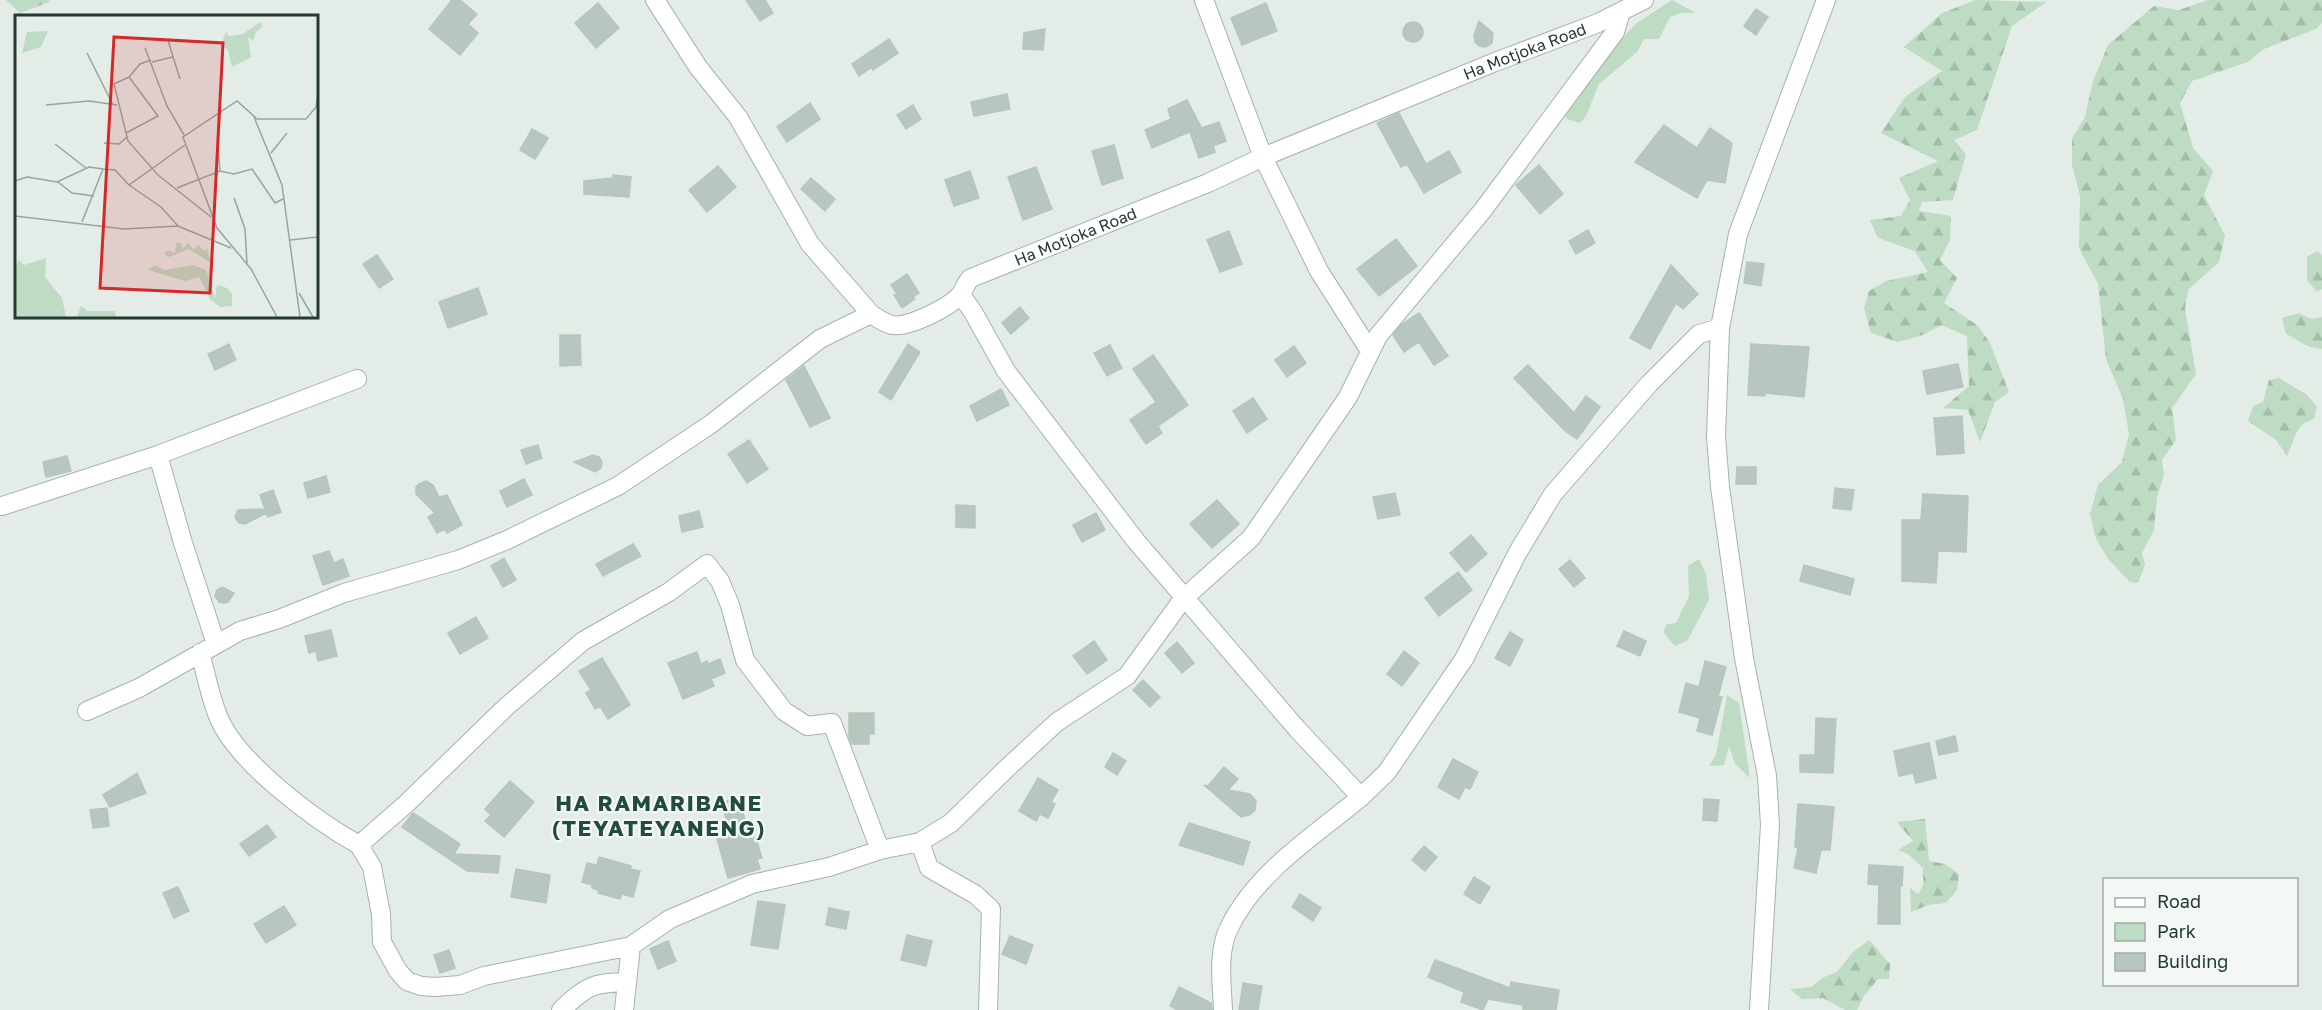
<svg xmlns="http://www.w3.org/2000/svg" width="2322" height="1010" font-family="'Golos Text',sans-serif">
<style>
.green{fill:#bedbc3}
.forest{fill:url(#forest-firs)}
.building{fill:#b8c6c0;stroke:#b6c5bd;stroke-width:1.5}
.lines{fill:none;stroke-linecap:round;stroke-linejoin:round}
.minor-casing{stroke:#a6b3ad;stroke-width:20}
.tertiary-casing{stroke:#a6b3ad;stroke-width:20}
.minor{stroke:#fff;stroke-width:18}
.tertiary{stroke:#fff;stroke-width:18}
.labels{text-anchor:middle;stroke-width:4.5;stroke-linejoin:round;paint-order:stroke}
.street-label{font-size:16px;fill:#243b33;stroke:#f3f8f5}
.district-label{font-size:22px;font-weight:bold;letter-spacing:1.5px;fill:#224c3e;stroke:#f3f8f5}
.inset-road{fill:none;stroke:#97a59f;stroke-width:1.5}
.view{fill:#d62828;fill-opacity:0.15;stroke:#d62828;stroke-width:3}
.inset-edge{fill:none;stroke:#243b33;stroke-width:3}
</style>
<defs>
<pattern id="forest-firs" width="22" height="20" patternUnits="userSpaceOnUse" patternTransform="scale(1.5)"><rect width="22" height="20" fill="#bedbc3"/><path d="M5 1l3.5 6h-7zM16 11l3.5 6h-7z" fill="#a3bda8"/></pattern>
</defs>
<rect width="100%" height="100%" fill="#e3ece7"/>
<path class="green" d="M1672,0l24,13h-15l-11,4 -11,22h-15l-6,12 -39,33 -13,32 -6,7 -13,-4 -4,-6 30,-46 44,-44z
M1699,559l7,15 3,26 -22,41 -12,5 -12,-14 4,-8 9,-1 13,-27 -1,-30z
M1727,695l12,8 11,75 -15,-14 -6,-18 -5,19 -15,1 7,-11z"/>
<path class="forest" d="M6,0h43v2l-29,11z
M1976,0l70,2 -34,24 -35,104 -23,10 12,14 -13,46 -31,2 -3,9 32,5 -1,24 -10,20 17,18 -13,25 33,22 13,18 19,49 -14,10 -15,40 -12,-32 -25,-2 26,-22 -2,-50 -25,-11 -19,10 -25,7 -27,-9 -7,-25 5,-17 17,-10 42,-9 -13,-21 -37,-13 -8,-18 31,-4 9,-16 -11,-22 39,-17 -57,-28 24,-36 37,-26 -38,-24 38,-34z
M2208,0h114v23l-6,6 -52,20 -16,13 -56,19 -12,22 13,45 20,23 -9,24 21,41 -6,26 -31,28 -3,18 11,66 -24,34 4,32 -14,20 2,15 -7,22 -3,33 -12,23 3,12 -7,18 -8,-1 -21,-22 -13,-21 -6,-25 8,-29 24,-23 7,-28 -6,-35 -17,-40 -8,-75 -19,-36 1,-52 -8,-31v-27l13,-21 8,-36 15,-36 46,-39 25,4z
M2317,251l5,4v34l-5,3 -10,-12v-23z
M2299,313l12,6 11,-2v32c-14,0 -23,-9 -36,-15l-4,-16z
M2279,378l27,16 11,12 -3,13c-20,6 -18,19 -27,37l-11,-16 -28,-19 5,-15 10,-4 6,-22z
M1925,819l4,42 16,3 14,10 -2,16 -11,13 -18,2 -17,7 -1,-24 8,6 5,-8v-18l-15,-14 -10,-4 15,-9 -16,-19z
M1869,940l21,24 -1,15h-11l-14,17 -7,14h-12l-22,-12 -21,1 -12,-10 21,-2 11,-9 15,-6 15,-19z"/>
<path class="building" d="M452,0h8l17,14 -9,10 10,9 -18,22 -31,-26z
M746,0h19l8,13 -13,8z
M598,3l21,25 -23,20 -21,-25z
M1266,3l11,28 -35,14 -11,-27z
M1756,9l12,8 -12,18 -12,-9z
M1479,21l14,12 -1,10 -6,4 -7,-1 -4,-4 -1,-7z
M1403 32a10 10 0 1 1 20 0a10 10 0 1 1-20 0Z
M1045,29l-2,21 -20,-1 1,-16z
M889,39l9,14 -25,17 -1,-3 -13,9 -7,-12z
M1007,94l3,15 -36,7 -3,-14z
M1187,100l14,27 -49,21 -7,-18 26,-11 -3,-10z
M810,103l10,16 -33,23 -10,-15z
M913,105l8,14 -15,10 -9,-14z
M1399,113l27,51 23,-13 12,21 -37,21 -17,-29 -6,3 -24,-44z
M1219,122l7,19 -13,5 2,6 -16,6 -9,-26z
M1664,125l33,23 13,-20 22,15 -7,40 -18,-3 -10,18 -62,-36z
M532,129l16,9 -13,21 -15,-9z
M1114,145l9,33 -21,7 -10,-34z
M1539,165l24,29 -23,20 -24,-29z
M718,166l18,21 -29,25 -18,-22z
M1036,167l16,42 -29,11 -15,-43z
M970,171l9,27 -25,8 -9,-26z
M613,175l18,2 -2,20 -45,-3v-13l29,-3z
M811,178l24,21 -10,12 -24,-22z
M1588,230l7,13 -19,11 -7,-13z
M1229,231l13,33 -22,8 -13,-32z
M1396,239l21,27 -38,30 -22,-27z
M377,255l16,24 -14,9 -16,-24z
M1747,262l17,2 -3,22 -17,-3z
M1671,265l27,29 -15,15 -7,-6 -26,46 -20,-11z
M907,274l12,19 -6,4 2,2 -13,9 -8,-13 3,-1 -6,-9z
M478,288l9,26 -39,14 -9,-26z
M1020,307l9,11 -18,16 -9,-11z
M1419,313l29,43 -14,9 -15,-23 -15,10 -11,-17 9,-11z
M560,335h20l1,30 -21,1z
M229,344l7,16 -21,10 -7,-16z
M908,344l12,8 -29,48 -12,-8z
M1751,344l58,3 -5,50 -39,-4v3l-17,-1z
M1110,345l12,23 -15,8 -13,-23z
M1294,346l12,17 -19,14 -12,-17z
M1153,355l35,50 -30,21 4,7 -16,11 -16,-24 26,-18 -23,-33z
M1958,364l5,23 -36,7 -4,-23z
M1528,365l46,48 12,-17 14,11 -23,32 -12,-8 -51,-53z
M804,366l26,52 -20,9 -24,-47z
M1001,389l8,16 -32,16 -7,-15z
M1253,398l14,21 -20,14 -14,-22z
M1962,416l2,37 -27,2 -3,-37z
M749,440l19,29 -21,14 -19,-29z
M538,445l4,13 -16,6 -5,-14z
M593,455l6,2 3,5 -1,6 -6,4 -21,-10z
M67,456l4,15 -25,6 -3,-15z
M1737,467h19v17h-20z
M326,476l4,16 -22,6 -4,-15z
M524,479l8,16 -25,12 -7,-16z
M426,481l7,4 6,12 8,-2 15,30 -15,8 -2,-4 -8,4 -9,-16 7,-4 -19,-19v-7l3,-3z
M1835,488l19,2 -3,20 -18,-2z
M273,490l8,22 -13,5 -2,-4 -21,11 -6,-1 -4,-6 3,-7 27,-1 -5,-14z
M1395,493l5,22 -22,4 -5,-22z
M1923,494l45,2 -2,56 -28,-1 -2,32 -34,-2v-61h19z
M1217,500l22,24 -27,24 -22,-24z
M956,505l19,1v22l-19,-1z
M699,511l4,16 -21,5 -3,-16z
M1096,513l9,17 -23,12 -9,-17z
M1471,535l16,19 -21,18 -16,-19z
M633,544l8,12 -38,20 -7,-12z
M329,551l5,12 9,-4 6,17 -26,9 -10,-29z
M504,558l12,22 -13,7 -12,-21z
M1570,560l15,18 -11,9 -15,-18z
M1804,565l50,14 -4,16 -50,-14z
M1458,572l14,18 -33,26 -14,-18z
M222,587l12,6 -6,9 -4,1 -5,-1 -4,-6 2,-6z
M476,617l12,21 -28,16 -12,-21z
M331,630l6,26 -19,5 -2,-10 -7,2 -4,-17z
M1624,631l22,10 -6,15 -23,-10z
M1510,632l13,8 -13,26 -15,-8z
M1094,641l13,19 -20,14 -14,-18z
M1177,642l17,21 -12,10 -17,-20z
M1404,651l15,12 -17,23 -15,-12z
M697,652l4,12 6,-3 1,3 12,-5 5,14 -14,6 3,7 -31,13 -15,-36z
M602,658l28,47 -22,14 -8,-13 -5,3 -9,-16 5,-3 -12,-19z
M1705,661l21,6 -8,30h4l-10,38 -15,-4 3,-13 -21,-6 7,-29 13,4z
M1143,680l17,17 -10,10 -17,-17z
M849,713h25v21h-5v10h-17l-3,-7z
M1816,718l20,1 -3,54 -33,-1v-17h15z
M1955,736l3,15 -19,4 -3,-14z
M1929,743l7,35 -20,5 -3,-10 -14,3 -5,-25z
M1113,753l13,8 -9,14 -12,-8z
M1453,759l25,13 -8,17 -5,-2 -6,12 -21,-12z
M1224,767l14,12 -10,11 22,4 6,7 -1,9 -6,5 -8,2 -37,-32 4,1z
M137,773l9,20 -36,14 -7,-12z
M1038,778l20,12 -7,12 4,2 -7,14 -8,-4 -4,7 -17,-10z
M510,781l24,21 -30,35 -19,-16 6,-6 -6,-6z
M738,797l13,42 5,-1 6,20 -5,1 3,10 -32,9 -14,-50 14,-4 -7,-21z
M1704,799l15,1 -2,21 -14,-1z
M1798,804l36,3 -4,43h-9l-5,23 -22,-5 4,-20 -3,-1z
M107,808l2,18 -16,2 -3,-18z
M413,813l47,31 -6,10 46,2 -2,17 -31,-2 -65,-44z
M1189,823l61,19 -7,23 -64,-20z
M267,825l9,12 -27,19 -9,-12z
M1424,846l13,11 -12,14 -13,-11z
M599,857l32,9 -1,3 10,2 -7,26 -11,-3 -2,5 -22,-6v-3l-6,-2v-3l-10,-3 5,-19 10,2z
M1869,865l34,2 -1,19h-2v38h-22l1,-39 -11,-1z
M516,869l34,6 -4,28 -35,-6z
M1474,877l16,10 -10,17 -16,-10z
M178,887l11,24 -15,7 -11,-25z
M1300,894l21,14 -8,13 -21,-14z
M758,901l27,4 -7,44 -27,-4z
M284,906l12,19 -30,18 -12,-19z
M829,908l20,4 -3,17 -20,-4z
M907,935l25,6 -6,25 -25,-6z
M1010,936l23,9 -7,19 -24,-10z
M668,941l8,20 -18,8 -8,-20z
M449,950l6,18 -15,5 -6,-18z
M1435,960l75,28 1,-6 48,8 -3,20h-33v-5l-35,-6 -5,11 -22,-8 3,-10 -36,-15z
M1243,983l19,3 -4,24h-19z
M1179,987l32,16 1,7h-34l-8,-4z"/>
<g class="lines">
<g class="minor-casing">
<path id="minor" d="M1204,0l59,157 56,114 51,80
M961,295l12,17 33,59 130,170 162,189 63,67c-47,39 -105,75 -132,131 -12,24 -7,57 -6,82
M158,455l199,-76
M2,506l156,-51 25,88 33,101
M200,653c6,21 10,43 18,63 18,46 98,105 141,129l47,-41 100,-97 77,-66 86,-49 38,-28 13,17 10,24 15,55 39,51 23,15 25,-3 48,127
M87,711l52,-23 101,-57 39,-12 65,-26 114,-33 49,-20 111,-54 93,-62 109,-85 51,-25
M1361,797l26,-25 77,-113 54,-107 35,-58 96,-110 50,-50 21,-6
M920,842l9,26 47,27 15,14 -3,101
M359,845l13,22 9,47 1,28 16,29 9,10 14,5 14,1 25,-2 24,-9 147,-30 39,-27 82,-35 77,-17 51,-17 40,-8 31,-19 55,-54 51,-47 70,-46 56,-77 68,-61 97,-141 30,-61 105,-126 132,-178 6,-20
M561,1010c26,-24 30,-27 66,-28
M624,1010l7,-64
M1759,1010l11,-185 -3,-49 -23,-118 -24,-171 -4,-51 4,-108 18,-94 88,-234"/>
</g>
<g class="tertiary-casing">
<g id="tertiary">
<path id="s1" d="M655,0l43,67 40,50 72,127 61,70c6,4 13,9 21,11 16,3 56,-17 67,-29 5,-4 6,-13 12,-18l237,-95 55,-26 232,-95 103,-39 46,-23"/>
</g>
</g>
<use href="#minor" class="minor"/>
<use href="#tertiary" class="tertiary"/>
</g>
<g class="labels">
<g class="street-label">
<text dy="6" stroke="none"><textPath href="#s1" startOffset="1101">Ha Motjoka Road</textPath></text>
<text dy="6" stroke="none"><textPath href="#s1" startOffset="615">Ha Motjoka Road</textPath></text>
</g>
<g class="district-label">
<text x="659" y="811">HA RAMARIBANE<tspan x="659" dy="25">(TEYATEYANENG)</tspan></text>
</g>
</g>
<g transform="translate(15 15)">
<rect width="303" height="303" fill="#e3ece7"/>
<path d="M245,7l3,4 -7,6 -3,9 -5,-4 3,20 -19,10 -4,-17 -7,-5 5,-13 3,4 14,-2zM33,16l-7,16 -19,6 5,-21zM161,228h5l2,6 5,-6 6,7 4,-5 6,6 3,-3 4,15 -22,-14 -20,8 -5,-3 4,-4 7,3zM31,243l-1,19 17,21 4,19h-51l1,-52 3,-5 5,5zM140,250l9,5 29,-5 13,5 9,28 2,-13 10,3 5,6v12l-12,1 -10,-8 -11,-22 -14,4 -37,-11zM66,291l7,5h27l1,6h-39z" fill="#bedbc3"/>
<path class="inset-road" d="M130,33l22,58 17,29M72,38l26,52M158,42l7,22M137,47l21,-5 -5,-17M114,62l-15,7 14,57 30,34 53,42M31,90l43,-4 28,4M239,102l28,68 18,132M111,118l32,-17 -29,-39 11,-13 11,-4M89,128l15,1 8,-7M40,129l31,24M203,133l2,23M256,138l16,-20M0,166l12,-4 30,5 32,-15 14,2M43,167l14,11 22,3M114,170l32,22 17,19M162,173l43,-17 14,3 18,-5 23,34 8,-4M219,183l11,31 2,35M0,201l109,13 54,-3 53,22M67,207l21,-53 12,1 14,15 56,-40M275,225l28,-3M284,278l14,24M262,302l-26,-48 -34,-41 -34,-91 54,-36 20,18h49l10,-12 2,-12"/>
<path class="view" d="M99,22l109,6 -13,250 -110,-5z"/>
<rect width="303" height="303" class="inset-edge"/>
</g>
<rect x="2103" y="878" width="195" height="108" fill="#f3f8f5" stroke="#a0aca7" stroke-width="1.5"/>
<rect x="2115" y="898" width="30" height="9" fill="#ffffff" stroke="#a0aca7" stroke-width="1.5"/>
<text x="2157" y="908" font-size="18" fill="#243b33">Road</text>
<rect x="2115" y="923" width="30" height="18" fill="#bedbc3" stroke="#a0aca7" stroke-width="1.5"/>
<text x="2157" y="938" font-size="18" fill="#243b33">Park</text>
<rect x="2115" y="953" width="30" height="18" fill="#b8c6c0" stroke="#a0aca7" stroke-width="1.5"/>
<text x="2157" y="968" font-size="18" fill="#243b33">Building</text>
</svg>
